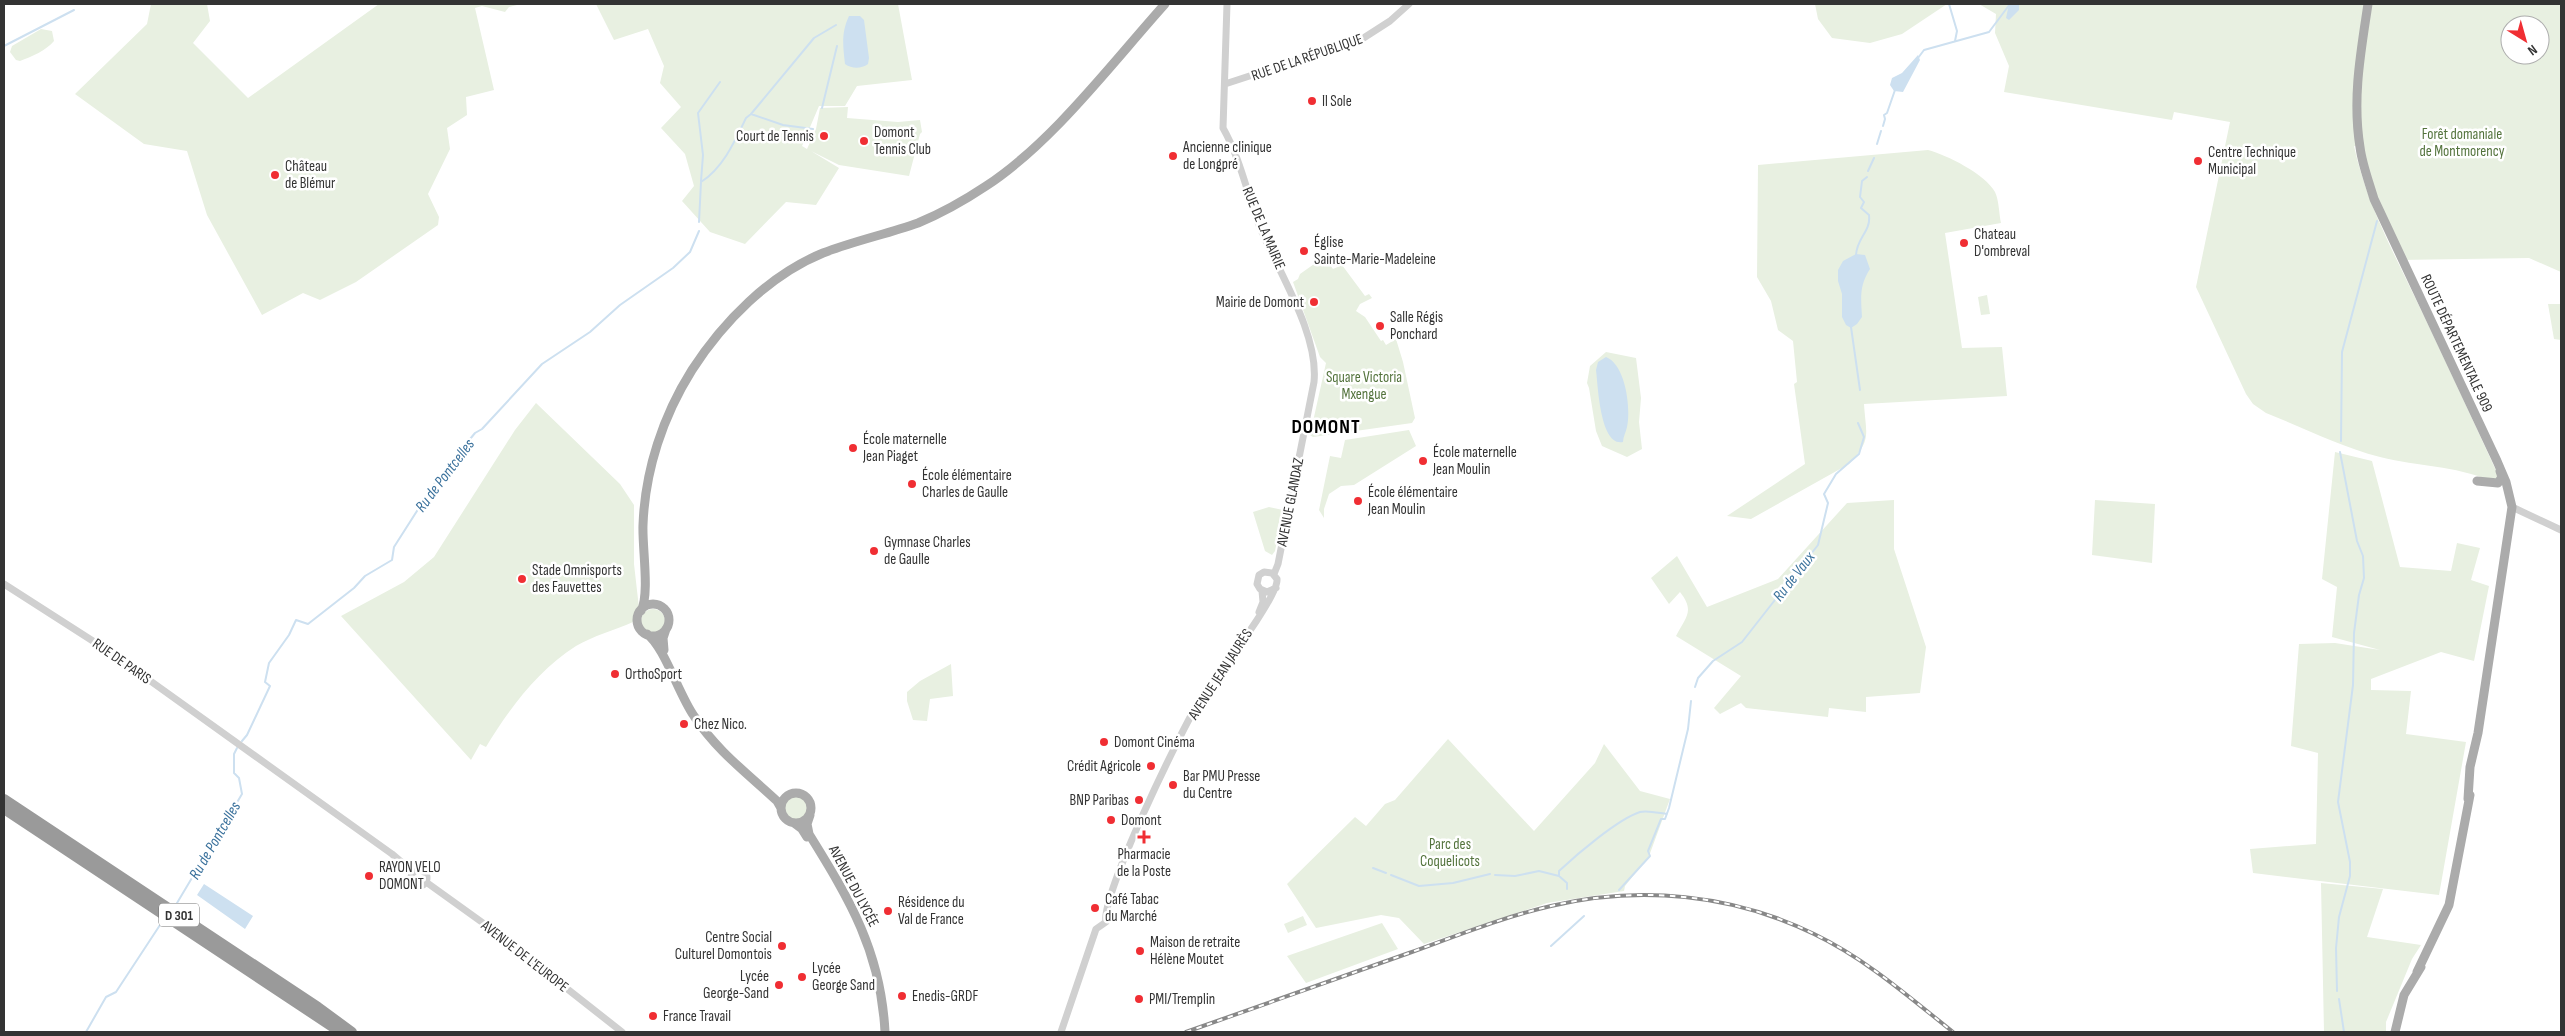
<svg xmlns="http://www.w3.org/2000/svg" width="2565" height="1036" font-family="'Sofia Sans Condensed',sans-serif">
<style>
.green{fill:#e8f0e1;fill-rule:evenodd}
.water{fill:#cde0f0}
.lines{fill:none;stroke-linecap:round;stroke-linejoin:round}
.stream{stroke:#cde0f0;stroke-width:2}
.minor{stroke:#d0d0d0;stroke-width:7}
.major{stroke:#ababab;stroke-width:9}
.highway{stroke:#9a9a9a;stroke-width:10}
.rail-casing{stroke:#888;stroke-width:4}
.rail{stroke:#fff;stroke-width:2;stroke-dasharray:5.5;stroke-linecap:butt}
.poi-dot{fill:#f02e33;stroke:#fff;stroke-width:2}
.labels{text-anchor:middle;stroke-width:5;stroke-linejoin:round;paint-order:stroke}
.shield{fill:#fff;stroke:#707070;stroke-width:1}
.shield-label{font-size:14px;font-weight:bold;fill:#333}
.street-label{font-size:15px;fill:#333;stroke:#fff}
.poi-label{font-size:15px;fill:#333;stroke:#fff;text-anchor:start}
.park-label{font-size:15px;fill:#53733c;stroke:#fff}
.water-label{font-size:16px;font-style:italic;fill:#3a719c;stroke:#fff}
.district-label{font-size:20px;font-weight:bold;letter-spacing:1px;fill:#000;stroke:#fff}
</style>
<rect width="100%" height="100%" fill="#fff"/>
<path class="green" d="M151,4h56l3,17 -17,22 55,55 131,-94h142l-12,3 -4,5 -23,-6 -7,2 19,82 -28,7 1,18 -20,13 3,21 -22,45 11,23 -1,8 -82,57 -36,18 -17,-7 -41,22 -55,-100 -20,-64 -43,-7 -69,-50 72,-70z
M596,4h302l14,76 -55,6 -12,20h-26l-17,40 5,3 9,-20 4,-21 28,-1 -1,11 51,4 22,-2 2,12 -2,2 -11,42 -70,-11 -28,-14 28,17 -23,37 -30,-3 -41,42 -35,-12 -28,-31 12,-15 -9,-32 -24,-26 20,-21 -21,-24 4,-17 -16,-37 -34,11z
M1815,4h132l-45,30 -32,9 -38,-5 -14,-19z
M1979,4h582v268l-32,-14 -130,2 -39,-113 -6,-1c13,60 43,113 69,168 26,54 51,109 76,163l-7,4c-40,-16 -72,-14 -112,-24 -39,-10 -76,-29 -114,-44l-13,-9 -7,-10 -50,-107 34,-165 -56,-10 -2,8 -168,-28 5,-26 -14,-33 1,-19zM2510,25h30v30h-30z
M41,29l11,2 2,10c-7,9 -23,16 -34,20l-4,-1 -6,-8 2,-6z
M1928,150c19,5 57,24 67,42 4,8 4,22 6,31l-56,10 17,115 40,-1 5,49 -143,8c2,31 8,36 -15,60l-98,55 -24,-3 78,-52 -11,-80 3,-2 -4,-41 -15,-11 -7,-29 -14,-24 1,-112z
M1324,257l9,12 9,-4 23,31 4,-2 3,4 -12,6 -4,7 9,6 16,24 2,-1 3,5 10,-6 7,23 12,56 -3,5 -99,14 -3,-2 16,-72 -6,-6 -27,-75 5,-3 2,-5z
M1987,295l3,19 -9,1 -3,-18z
M2548,304h13v36l-7,-1z
M1606,352l30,6 5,40 -2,24 3,27 -15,8 -25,-11 -6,-15 -7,-43 -2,-5 3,-17z
M536,403l84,81 14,21v59l5,44 -6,14c-18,8 -40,14 -57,24 -37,23 -68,64 -90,101l-6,-3 -9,16 -130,-144 63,-34 30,-25 81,-127z
M1409,430l7,16 -62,39 -13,1 -12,8 -5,15v9l-5,-8 11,-54 11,2 4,-18z
M2335,452l37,9 28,106 51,4 6,-28 23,5 -9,32 18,6 -15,75 -33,-9 -70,27v11l40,1 -5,43 60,8 -27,153 -186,-22 -3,-24 66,-5 2,-91 -27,-7 8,-102 36,-1 45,7 -48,-13 5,-50 -15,-8z
M1894,500v49l32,98 -6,46 -54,4v15l-37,-4 -1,9 -82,-9 -5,-5 -21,11 -6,-6 27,-32 -65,-40c10,-19 19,-25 4,-44l-11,12 -18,-26 26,-22 30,51 71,-28 69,-76z
M2095,500l60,4 -3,59 -60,-8z
M1269,507l14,3 -8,41 -3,4 -7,-4 -12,-39z
M641 621a12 12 0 1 1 24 0a12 12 0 1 1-24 0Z
M951,664l2,32 -23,3 -3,22 -14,-1 -6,-19v-9l13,-11z
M1448,739l86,92 61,-68 9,-19 36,47 30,8 -21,57 -24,30 -1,5 -77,12 -123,41 -25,-26 -18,-3 -65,13 -29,-44 68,-67 11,9 19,-22 10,-4z
M785 808a12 12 0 1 1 24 0a12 12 0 1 1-24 0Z
M2321,883l62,6 -16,48 54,8 -9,14 -26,63v10h-62z
M1303,916l4,9 -19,8 -4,-9z
M1382,923l16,26 -92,34 -19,-27z"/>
<path class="water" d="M2009,4h10v6l-10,10 -3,-2z
M849,16h11l4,4 5,38 -1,6c-7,5 -16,5 -23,0 -2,-18 -4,-31 4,-48z
M1918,55l2,5 -17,32 -9,-1 -4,-6 2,-7 10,-5z
M1856,254l9,1 5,14c-11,17 -9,29 -8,48l-5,7 -6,4 -5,-3 -4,-8v-23l-4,-13v-11l5,-9z
M1606,357c20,8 25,52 21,70 -1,5 -4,10 -4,15 -23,5 -25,-57 -27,-72l2,-8z
M204,884l49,32 -8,13 -48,-34z"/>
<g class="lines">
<path class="stream" d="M1949,4l8,27 -2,10
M4,46l70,-36
M1918,58l6,-8 65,-18 21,-28
M822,108l15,-62
M751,114l63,-76 22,-13
M1883,126l2,-7 -1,-4 3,-2 8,-23
M1877,144l4,-13
M1868,171l6,-13
M701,181l2,-26 -5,-42 22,-31
M699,222l2,-40c22,-14 34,-41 45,-64l5,-4 32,11 30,4
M1856,255c1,-18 15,-23 13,-40l-8,-7 3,-6 -4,-5 2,-16 5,-4
M1851,327l9,63
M2341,441l1,-89 35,-131
M1695,687l3,-9 15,-17 29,-19 76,-97 10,-42 -4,-9 12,-20 23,-20 5,-17 -6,-14
M242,741l5,-6 23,-49 -5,-4 4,-19 20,-28 7,-15 12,4 46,-36 11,-12 27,-16 2,-13 44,-69 37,-45 7,-4 60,-65 48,-32 30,-27 53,-37 17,-16 9,-21
M1373,868l13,5
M1391,875l28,11 34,-3 37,-9
M1495,875l20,1 24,-5 20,5
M1567,889v-6l-8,-7v-5c17,-16 59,-52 81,-59 7,-2 19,1 27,2
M1619,890l31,-34 -2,-5 13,-32h4l4,-11 19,-79 3,-28
M177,903l65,-109 -3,-16 -5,-5v-19l3,-6
M1551,946l33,-30
M2337,991l-1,-43 3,-31 11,-41v-14l-12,-60 15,-117 1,-52 5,-38 5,-17 -1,-22 -6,-15 -17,-89
M2339,999l5,33
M86,1032l20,-35 10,-5 44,-67"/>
<path class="minor" d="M1227,4l-4,124c17,30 24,65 36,97 18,45 60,108 55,157l-36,182 -4,10
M1225,84l137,-45 28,-18 19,-17
M2512,507l49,23
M4,584l106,68 282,202 21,18
M1259,612l4,-10 -1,-11
M411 878a8 8 0 1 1 16 0a8 8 0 1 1-16 0Z
M426,882l64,46 132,104
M1061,1032l35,-103 10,-7c-6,-25 76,-194 94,-222 14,-21 79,-103 77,-121l-5,-6 -8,-1 -5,3 -2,9 3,5 7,3 9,-4"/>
<path class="major" d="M2368,4c-7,47 -16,94 -8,143 2,17 9,35 14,52l123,262 9,21 6,25 -34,226 -8,34 -2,32
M2477,481l21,2 4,-6 -2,-6
M637 620a16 16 0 1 1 32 0a16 16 0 1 1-32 0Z
M641,611c9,-17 1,-64 2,-86 2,-55 20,-109 49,-155 31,-48 77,-95 131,-117 31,-12 64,-19 95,-30 24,-10 47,-23 68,-37 66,-43 126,-123 179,-182
M647,634c17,12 32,61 47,82 22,34 54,58 83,85l4,7
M664,650l-1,-12 3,-9
M781 808a15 15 0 1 1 30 0a15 15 0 1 1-30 0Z
M810,815l-3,9 2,10c41,66 72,118 76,198
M794,823l8,6 5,8
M2417,972l32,-67 21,-110
M2395,1032l9,-37 17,-28"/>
<path class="highway" d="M4,799l314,208 34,25
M4,809l336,223"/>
<g class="rail-casing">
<path id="rail" d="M1186,1032c75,-26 149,-53 223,-79 47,-17 94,-36 142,-47 88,-21 182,-12 263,28 52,25 95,63 139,98"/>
</g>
<use href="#rail" class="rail"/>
</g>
<g class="poi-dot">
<circle cx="1312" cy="101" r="5"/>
<circle cx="824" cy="136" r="5"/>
<circle cx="864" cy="141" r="5"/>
<circle cx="1173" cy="156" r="5"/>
<circle cx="2198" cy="161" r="5"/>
<circle cx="275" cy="175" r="5"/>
<circle cx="1964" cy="243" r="5"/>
<circle cx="1304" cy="251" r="5"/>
<circle cx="1314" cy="302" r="5"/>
<circle cx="1380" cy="326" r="5"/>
<circle cx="853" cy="448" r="5"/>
<circle cx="1423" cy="461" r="5"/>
<circle cx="912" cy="484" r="5"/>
<circle cx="1358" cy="501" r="5"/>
<circle cx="874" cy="551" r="5"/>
<circle cx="522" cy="579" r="5"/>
<circle cx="615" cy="674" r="5"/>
<circle cx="684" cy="724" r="5"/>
<circle cx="1104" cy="742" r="5"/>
<circle cx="1151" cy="766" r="5"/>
<circle cx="1173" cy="785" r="5"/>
<circle cx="1139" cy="800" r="5"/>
<circle cx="1111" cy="820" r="5"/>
<path d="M1141.5 829.5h5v5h5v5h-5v5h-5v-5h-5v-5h5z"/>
<circle cx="369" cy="876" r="5"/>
<circle cx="1095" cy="908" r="5"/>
<circle cx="888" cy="911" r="5"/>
<circle cx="782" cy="946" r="5"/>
<circle cx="1140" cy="951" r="5"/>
<circle cx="802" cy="977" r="5"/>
<circle cx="779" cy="985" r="5"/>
<circle cx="902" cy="996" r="5"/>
<circle cx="1139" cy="999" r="5"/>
<circle cx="653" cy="1016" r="5"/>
</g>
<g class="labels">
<rect class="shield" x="159" y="903.5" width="40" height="23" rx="4"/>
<g class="shield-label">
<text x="179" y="920">D 301</text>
</g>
<g class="street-label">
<text transform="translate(1307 57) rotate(-19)" y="5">RUE DE LA RÉPUBLIQUE</text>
<text transform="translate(1264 228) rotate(67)" y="5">RUE DE LA MAIRIE</text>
<text transform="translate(2457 343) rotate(65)" y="5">ROUTE DÉPARTEMENTALE 909</text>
<text transform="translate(1290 502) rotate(-79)" y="5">AVENUE GLANDAZ</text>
<text transform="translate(122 661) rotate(35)" y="5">RUE DE PARIS</text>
<text transform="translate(1220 674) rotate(-57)" y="5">AVENUE JEAN JAURÈS</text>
<text transform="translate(854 886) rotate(62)" y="5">AVENUE DU LYCÉE</text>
<text transform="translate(525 956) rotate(38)" y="5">AVENUE DE L'EUROPE</text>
</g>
<g class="poi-label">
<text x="1322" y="106">Il Sole</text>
<text x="874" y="137">Domont<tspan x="874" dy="17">Tennis Club</tspan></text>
<text x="814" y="141" text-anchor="end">Court de Tennis</text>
<text x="1183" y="152">Ancienne clinique<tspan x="1183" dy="17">de Longpré</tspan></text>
<text x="2208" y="157">Centre Technique<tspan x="2208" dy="17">Municipal</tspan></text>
<text x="285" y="171">Château<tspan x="285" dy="17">de Blémur</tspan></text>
<text x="1974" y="239">Chateau<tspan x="1974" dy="17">D'ombreval</tspan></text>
<text x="1314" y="247">Église<tspan x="1314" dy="17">Sainte-Marie-Madeleine</tspan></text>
<text x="1304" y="307" text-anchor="end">Mairie de Domont</text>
<text x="1390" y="322">Salle Régis<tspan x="1390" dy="17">Ponchard</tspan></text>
<text x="863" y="444">École maternelle<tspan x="863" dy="17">Jean Piaget</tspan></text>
<text x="1433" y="457">École maternelle<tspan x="1433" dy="17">Jean Moulin</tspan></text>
<text x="922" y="480">École élémentaire<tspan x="922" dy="17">Charles de Gaulle</tspan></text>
<text x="1368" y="497">École élémentaire<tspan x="1368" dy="17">Jean Moulin</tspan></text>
<text x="884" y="547">Gymnase Charles<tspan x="884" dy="17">de Gaulle</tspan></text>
<text x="532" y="575">Stade Omnisports<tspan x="532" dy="17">des Fauvettes</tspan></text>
<text x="625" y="679">OrthoSport</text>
<text x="694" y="729">Chez Nico.</text>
<text x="1114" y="747">Domont Cinéma</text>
<text x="1141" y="771" text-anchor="end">Crédit Agricole</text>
<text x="1183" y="781">Bar PMU Presse<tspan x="1183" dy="17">du Centre</tspan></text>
<text x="1129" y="805" text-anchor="end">BNP Paribas</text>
<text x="1121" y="825">Domont</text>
<text x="1144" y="859" text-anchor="middle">Pharmacie<tspan x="1144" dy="17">de la Poste</tspan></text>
<text x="379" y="872">RAYON VELO<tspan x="379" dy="17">DOMONT</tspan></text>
<text x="1105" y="904">Café Tabac<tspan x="1105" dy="17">du Marché</tspan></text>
<text x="898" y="907">Résidence du<tspan x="898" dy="17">Val de France</tspan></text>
<text x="772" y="942" text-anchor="end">Centre Social<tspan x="772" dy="17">Culturel Domontois</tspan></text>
<text x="1150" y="947">Maison de retraite<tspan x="1150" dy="17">Hélène Moutet</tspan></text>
<text x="812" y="973">Lycée<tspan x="812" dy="17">George Sand</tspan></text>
<text x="769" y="981" text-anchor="end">Lycée<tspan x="769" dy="17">George-Sand</tspan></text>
<text x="912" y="1001">Enedis-GRDF</text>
<text x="1149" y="1004">PMI/Tremplin</text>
<text x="663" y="1021">France Travail</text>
</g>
<g class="park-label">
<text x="2462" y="139">Forêt domaniale<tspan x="2462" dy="17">de Montmorency</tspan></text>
<text x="1364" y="382">Square Victoria<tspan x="1364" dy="17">Mxengue</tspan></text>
<text x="1450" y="849">Parc des<tspan x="1450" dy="17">Coquelicots</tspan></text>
</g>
<g class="water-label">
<text transform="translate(444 475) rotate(-53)" y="6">Ru de Pontcelles</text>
<text transform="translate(1793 576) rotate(-52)" y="6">Ru de Vaux</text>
<text transform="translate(214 840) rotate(-60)" y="6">Ru de Pontcelles</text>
</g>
<g class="district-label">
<text x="1326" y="433">DOMONT</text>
</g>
</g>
<rect width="2565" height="1036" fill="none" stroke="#333333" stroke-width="10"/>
<g transform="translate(2525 40) rotate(143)"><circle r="24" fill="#ffffff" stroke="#adadad"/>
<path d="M0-4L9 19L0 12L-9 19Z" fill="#f02e33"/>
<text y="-8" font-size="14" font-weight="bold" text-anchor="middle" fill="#333333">N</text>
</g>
</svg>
